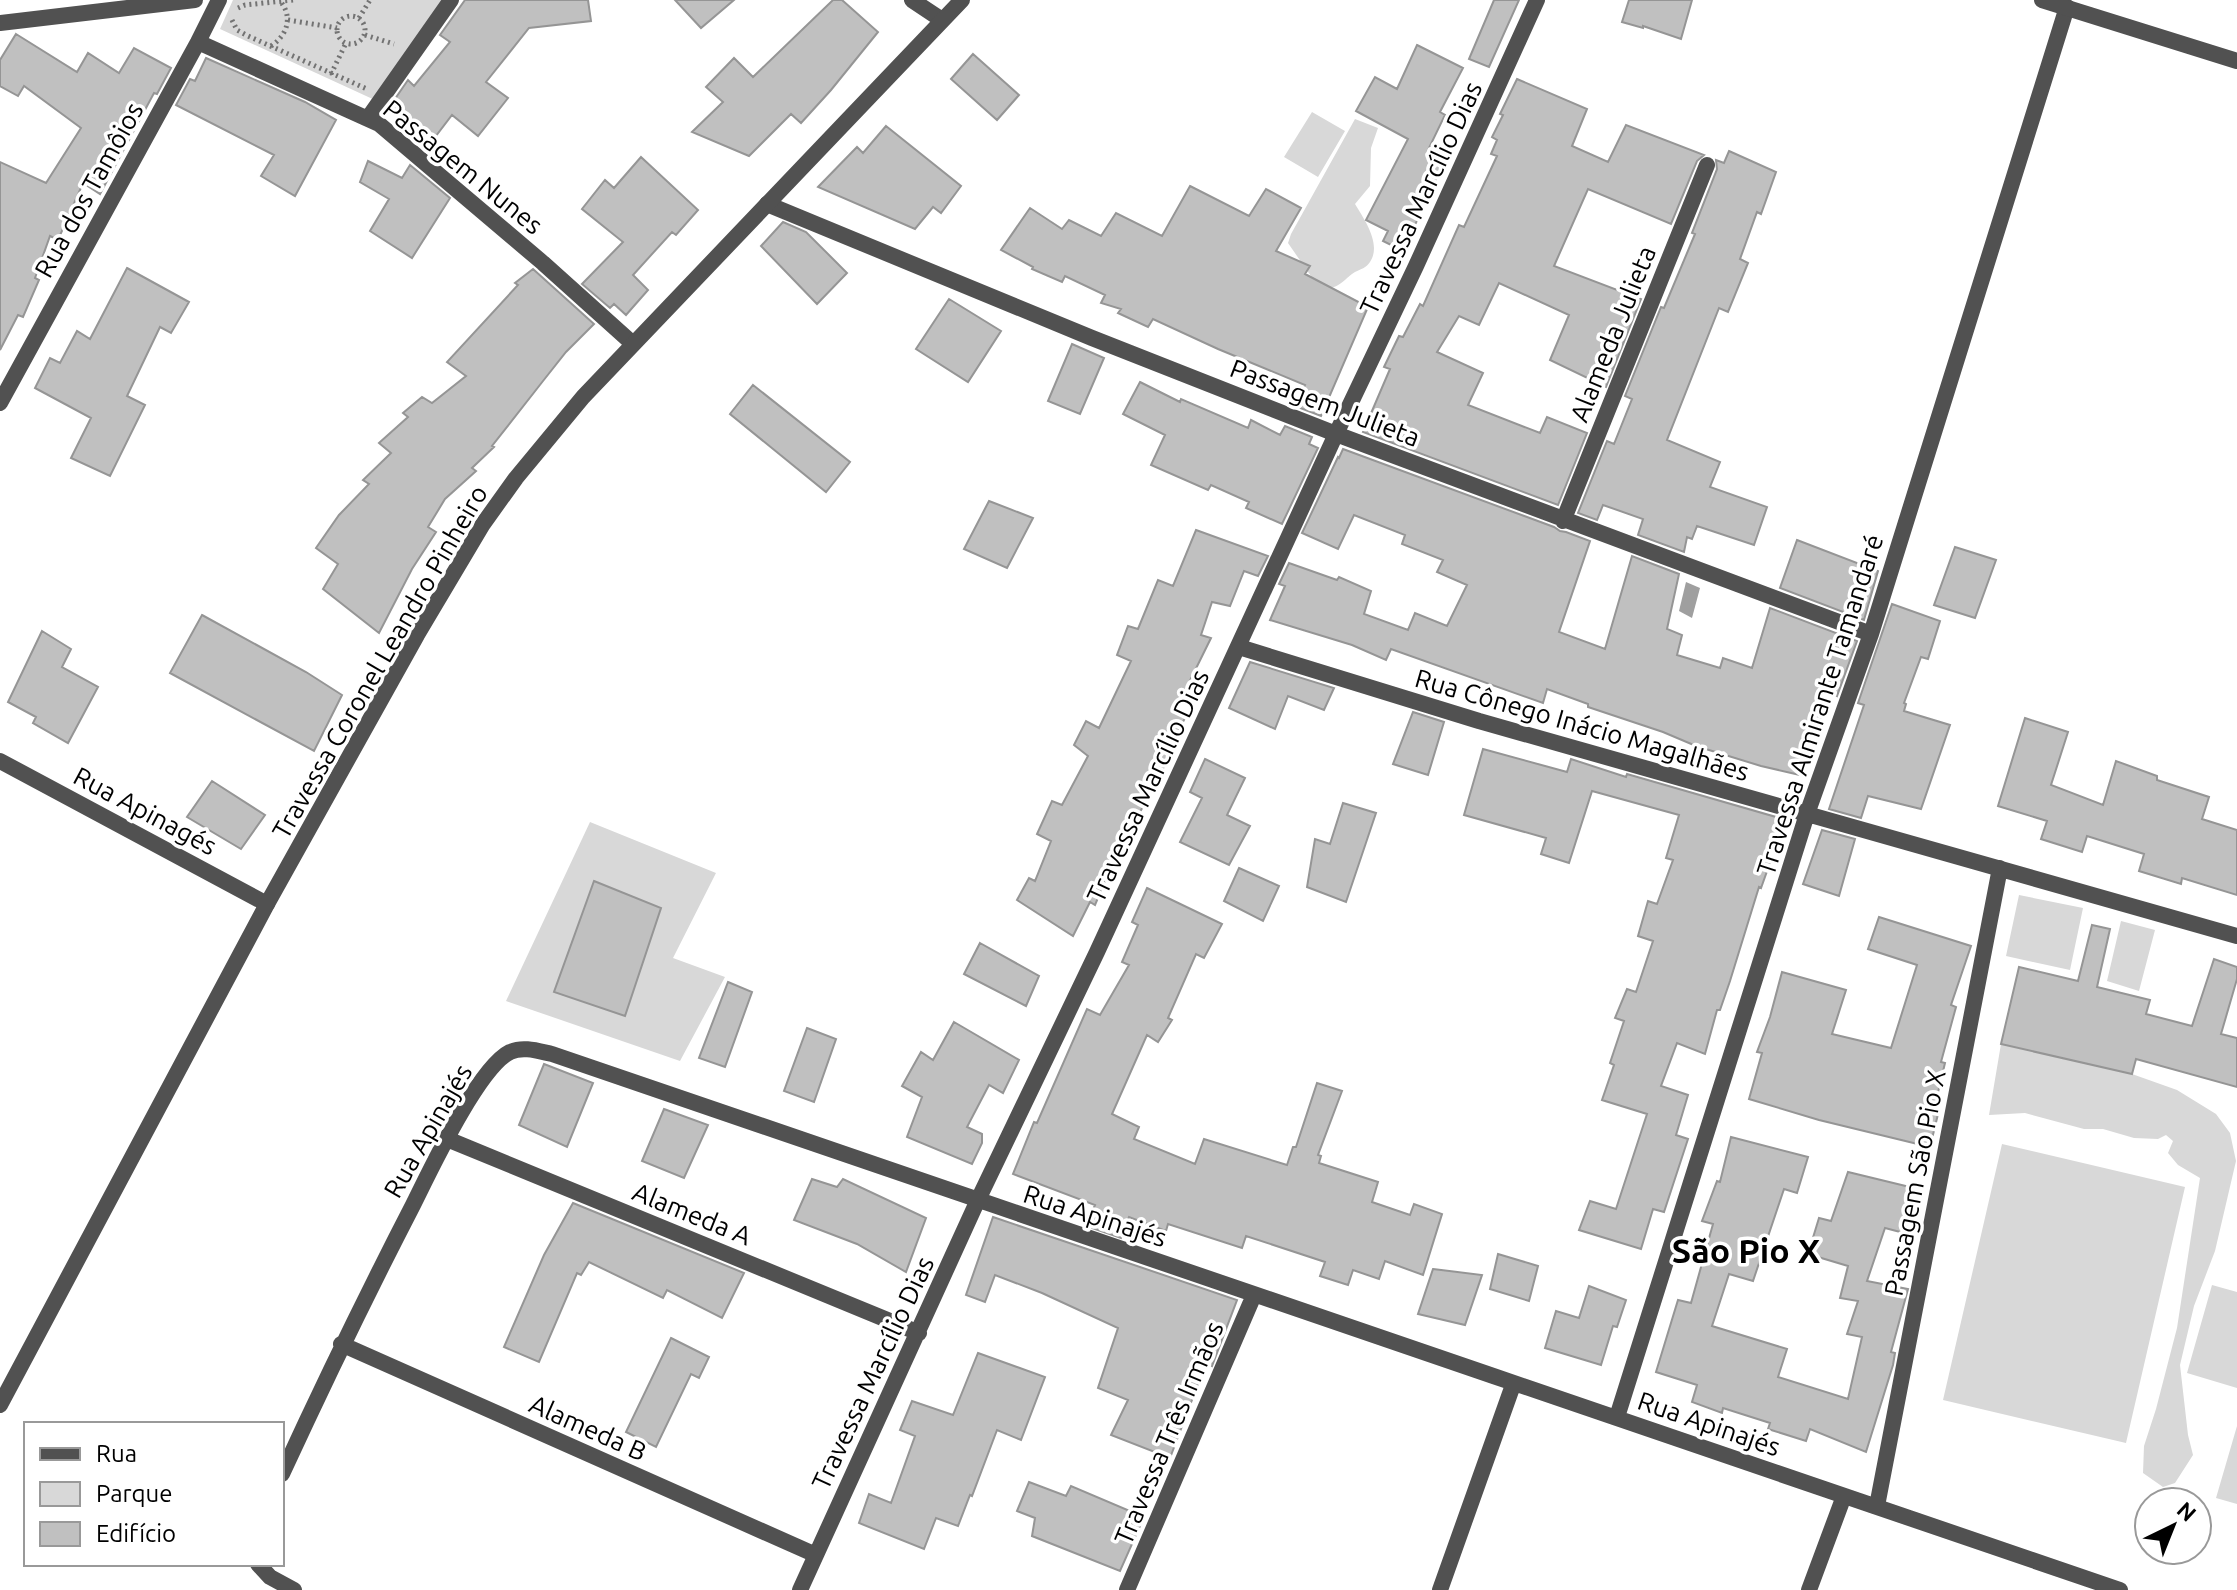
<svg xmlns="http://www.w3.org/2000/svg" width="2237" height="1590" font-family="Ubuntu,sans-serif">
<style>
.green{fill:#d8d8d8}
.water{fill:#9f9f9f}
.building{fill:#c0c0c0;stroke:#959595;stroke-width:2}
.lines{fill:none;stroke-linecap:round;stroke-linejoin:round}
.path{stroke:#737373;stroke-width:5;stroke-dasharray:2 4;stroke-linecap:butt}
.minor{stroke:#515151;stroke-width:16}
.tertiary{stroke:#515151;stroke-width:16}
.labels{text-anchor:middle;stroke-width:7;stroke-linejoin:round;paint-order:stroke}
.street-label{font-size:26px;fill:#000;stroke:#fff}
.district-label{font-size:34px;font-weight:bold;fill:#000;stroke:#fff}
</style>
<rect width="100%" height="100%" fill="#fff"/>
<path class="green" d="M233,0h211l-67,101 -157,-72z
M1312,112l33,19 -27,46 -34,-20z
M1355,119l23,9 -7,20 -1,38 -15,18c9,15 27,40 15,58 -4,6 -9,7 -15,10 -11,7 -11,12 -26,17l-14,-7 -27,-39 3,-9z
M590,822l126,51 -43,85 52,19 -45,84 -174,-60z
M2019,895l64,13 -13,62 -64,-14z
M2121,921l34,9 -16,61 -32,-10z
M2001,1044l131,30 45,16 39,24 14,19 6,28 -21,90 -21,55 -14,59 8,70 5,20 -18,28 -12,4 -20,-14 1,-27 12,-37 21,-81 23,-150 -22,-13 -10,-12 5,-12 -7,-6 -8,4 -24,-1 -31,-9h-19l-59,-16 -36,2z
M2002,1144l183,43 -59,256 -183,-43z
M2212,1285l25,7v96l-50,-15z
M2237,1426v78l-21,-6z"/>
<path class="water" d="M1686,582l14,6 -8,30 -13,-7z"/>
<path class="building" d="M465,0h123l3,21 -62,7 -43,54 22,16 -30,38 -26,-21 -23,30 -41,-36 20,-29 6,6 36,-44 -10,-7z
M675,0h59l-33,28z
M833,0h9l36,32 -47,58 -30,33 -10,-9 -42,42 -57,-24 31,-30 -17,-15 28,-29 19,19z
M1494,0h25l-30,67 -20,-8z
M1629,0h63l-11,39 -38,-13v2l-21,-6z
M16,34l61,38 11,-19 31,20 15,-25 37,20 -14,26 -3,-1 -54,101 -17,-11 -25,57 -8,-4 -15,42 4,2 -16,37 -5,-2 -18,35v-188l46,21 35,-55 -57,-42 -6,10 -18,-10v-26z
M1417,45l46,23 -23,44 5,3 -17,35 17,10 -42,91 -20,-10 5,-10 -22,-11 42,-81 -52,-28 19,-34 22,12z
M973,54l46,41 -22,25 -46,-41z
M206,58l99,44 31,18 -41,76 -34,-20 13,-21 -98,-50 14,-26 5,2z
M1517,79l70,30 -15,37 36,16 18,-37 78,30 -7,6 -26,63 -83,-35 -34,77 87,33 -35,88 -56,-27 19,-45 -70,-32 -20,42 -20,-9 -22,36 46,21 -15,32 72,28 7,-16 40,16 -29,72 -195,-73 27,-63 -6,-2 15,-31 4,1 17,-33 3,2 36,-81 5,2 33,-71 -6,-2 6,-14 -5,-3 11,-22 -3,-1z
M886,126l75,60 -20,27 -8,-6 -18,22 -97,-42 39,-40 6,6z
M1729,151l47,21 -15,42 -4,-2 -17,47 8,4 -20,49 -9,-4 -52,132 53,22 -10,25 57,20 -13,38 -57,-19 -5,13 -5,-2 -3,15 -46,-17 5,-16 -40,-14 -6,15 -19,-7 29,-72 7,3 18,-45 -7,-3 36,-89 3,1 31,-74 -3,-1 25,-64 -1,-9 8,3z
M641,157l57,53 -22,25 -4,-3 -39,43 15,15 -22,25 -12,-11 -4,4 -28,-24 41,-42 -41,-33 23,-29 9,8z
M368,161l34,17 8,-13 40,33 -38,60 -42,-27 19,-32 -29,-17z
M1190,186l59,30 17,-27 35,19 -25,43 34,15 -5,8 63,33 -47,109 -26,-10 10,-21 -87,-36 -65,-30 -5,8 -30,-14 3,-4 -20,-6 4,-8 -40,-19 -3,6 -30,-13 1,-2 -32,-17 29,-42 32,21 7,-9 32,16 15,-23 46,23z
M783,222l23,10 41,41 -30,31 -56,-58z
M127,268l62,34 -18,31 -11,-6 -33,69 18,9 -35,71 -39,-18 20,-40 -56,-30 15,-30 10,5 17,-32 13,8z
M533,269l61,55 -28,28 -23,29 -51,65 2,1 -22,21 4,3 -31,28 -17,28 8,5 -24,37 -33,64 -56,-44 15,-25 -22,-16 23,-33 30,-31 -6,-4 28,-27 -12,-10 29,-26 -5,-4 19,-16 10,6 34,-27 -19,-14 71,-77 -3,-2z
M949,299l52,32 -33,51 -52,-33z
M1072,344l32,14 -24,56 -32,-13z
M1140,382l40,20 1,-3 67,29 3,-8 29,15 5,-9 27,11 -3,7 9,4 -36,76 -36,-16 3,-6 -38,-17 -3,5 -57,-25 14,-30 -42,-21z
M753,385l97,77 -24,30 -96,-78z
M1343,449l211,78 6,4 6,1 24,9 -31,91 46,17 27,-93 47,18 -12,55 15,6 -5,20 43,13 3,-10 29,10 18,-60 87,33 -20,55 -6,-3 -31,82 -39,-9 -65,-20 -33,-14 -75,-25v-3l-41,-15 -4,14 -152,-54 -5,11 -34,-15 -82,-25 15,-34 -6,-2 10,-21 48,17 2,-3 32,14 -7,23 44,16 7,-17 32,13 20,-41 -30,-13 6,-12 -41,-16 3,-9 -51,-20 -16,34 -36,-16 36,-76 1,1z
M989,501l44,17 -26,50 -43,-19z
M1196,530l72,26 -10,20 -14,-5 -14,35 -18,-4 -11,33 10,3 -37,75 11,5 -13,25 4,1 -65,123 -16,38 -5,-3 -17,34 -56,-36 12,-22 6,3 16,-40 -14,-7 15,-33 10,4 26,-49 -14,-11 12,-24 13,7 32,-67 -14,-6 11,-29 10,3 20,-49 15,6z
M1797,540l81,31 -14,49 -84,-32z
M1955,547l41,13 -21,58 -41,-13z
M1892,604l48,17 -12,38 -7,-2 -17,46 2,1 -2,7 46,14 -29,84 -53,-13 -7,22 -32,-9 35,-104 -6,-2z
M202,615l104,57 36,23 -28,56 -144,-78z
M42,631l29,18 -9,18 36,20 -30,56 -35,-20 3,-6 -28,-15z
M1250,662l84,26 -10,22 -36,-14 -13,33 -46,-21z
M1413,712l31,10 -16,53 -35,-11z
M2025,718l43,14 -17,53 52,20 13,-44 41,15v4l52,17 -7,22 35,11v65l-55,-17 -1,6 -42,-13 5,-17 -57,-18 -5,16 -41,-13 6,-18 -49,-15z
M1483,749l84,23 4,-13 55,18 1,-3 156,45 -16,40 4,1 -10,28 -2,-1 -29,94 -10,29h-3l-12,44 -28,-11 -16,43 27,9 -12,40 12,4 -24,73 -11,-3 -12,40 -62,-19 11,-29 26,8 31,-95 -45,-14 12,-35 -4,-2 14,-42 -9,-3 12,-29 9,3 17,-51 -15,-5 10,-35 9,3 16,-44 -7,-2 13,-43 -87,-24 -23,72 -28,-9 5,-16 -82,-23z
M1205,759l40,19 -18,37 23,11 -21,39 -49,-23 22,-44 -12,-6z
M212,781l53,34 -24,34 -54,-32z
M1343,803l33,10 -30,89 -39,-15 8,-48 15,5z
M1822,830l33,9 -16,57 -36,-12z
M1239,868l40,18 -16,35 -39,-20z
M594,881l67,27 -36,108 -71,-24z
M1147,888l75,36 -18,34 -8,-4 -28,64 4,2 -14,22 -11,-7 -35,79 27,13 -5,12 61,25 9,-25 83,26 6,-18h3l21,-64 25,8 -24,64 3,1 -2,7 59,19 -6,20 38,13 4,-11 28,10 -19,61 -38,-14 -6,18 -26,-9 -5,15 -28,-9 5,-14 -79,-26 -4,12 -74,-24 -2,7 -37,-14 -8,21 -35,-12 9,-21 -82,-31 21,-52 3,1 50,-114 13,6 29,-50 -7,-3 16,-37 -6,-3z
M1879,917l92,29 -20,59 5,2 -15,55 4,1 -11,46 5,1 -9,37 -111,-27 -70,-21 13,-46 -5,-1 13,-35 12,-45 64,18 -14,44 59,14 26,-83 -49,-16z
M2092,925l18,4 -13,58 53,13 -4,14 46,12 22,-67 23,8v12l-16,55 16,4v49l-101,-28 -4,15 -131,-30 18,-77 59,14z
M980,943l59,33 -13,30 -62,-32z
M728,982l24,10 -27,75 -26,-9z
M954,1022l65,38 -16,33 -14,-8 -22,42 15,7v9l-10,21 -65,-27 15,-40 -20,-11 19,-34 12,8z
M807,1028l29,11 -22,63 -30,-11z
M544,1064l49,19 -26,64 -48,-22z
M664,1109l44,16 -24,53 -42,-17z
M1731,1137l77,20 -11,36 -13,-4 -31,92 -24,-7 -17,52 75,23 -9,28 70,22 14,-62 -15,-3 11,-33 -18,-3 8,-32 -40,-12 11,-36 12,3 17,-49 70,17 -14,44 -19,-5 -18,53 41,8 -17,63 4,1 -2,12 -27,87 -56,-23 -4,12 -38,-12 2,-6 -47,-15 -1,5 -30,-11 5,-17 -41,-13 22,-72 13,3 22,-79 -11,-3 15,-40 3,1z
M812,1179l25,8 6,-8 83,39 -20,54 -49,-28 -63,-24z
M573,1203l171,70 -22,45 -55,-28 -4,8 -74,-36 -8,13 -4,-2 -38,89 -35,-15 40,-92z
M993,1217l244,83 -25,66 -6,-3 -36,95 -59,-23 17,-35 -30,-12 20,-60 -76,-35 -47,-18 -10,27 -19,-7z
M1498,1254l40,12 -9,35 -39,-12z
M1433,1269l49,6 -17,50 -47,-11z
M1589,1286l37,14 -9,27 -4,-1 -12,39 -56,-17 11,-37 23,7z
M671,1338l38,19 -10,21 -8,-4 -35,73 -30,-15z
M978,1353l67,24 -24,63 -24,-10 -25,66 -2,-1 -12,31 -22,-8 -12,31 -65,-26 10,-29 22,9 24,-67 -15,-6 12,-29 41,14z
M1029,1482l37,14 5,-10 73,31 -24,54 -88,-35 3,-18 -18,-7z"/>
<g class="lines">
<path class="path" d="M238,8l7,-3 48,-5
M337 30a14 14 0 1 1 28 0a14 14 0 1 1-28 0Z
M359,18l11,-18
M232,20l5,10 11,6 119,53
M288,20l49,8
M365,35l29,9
M271,46c17,-11 22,-30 9,-45
M331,74l15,-31"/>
<path class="minor" d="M912,0l30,20
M0,23l195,-23
M198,42l181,82 164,139 89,80
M368,118l83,-118
M767,204l325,134 244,96 535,200
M0,403l198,-361 21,-42
M1563,521l144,-356
M1239,647l240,74 758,215
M0,761l267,143
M447,1139l472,194
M341,1344l475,211
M1617,1417l190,-603 64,-180 196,-627
M282,1474c42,-91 85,-180 131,-269 17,-34 65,-137 97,-153 13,-6 28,-1 42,2 521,181 1046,356 1568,536
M1877,1506l123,-638
M258,1564l12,13 24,13
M800,1590l177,-388 120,-250 239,-518 80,-168 121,-266
M1127,1590l127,-295
M1440,1590l73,-205
M1809,1590l35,-94"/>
<path class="tertiary" d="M2042,0l195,61
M0,1405l267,-501 150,-269 66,-111 33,-46 67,-81 379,-397"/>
</g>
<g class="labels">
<g class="street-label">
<text transform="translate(463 167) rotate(39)" y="9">Passagem Nunes</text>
<text transform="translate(89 190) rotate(-61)" y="9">Rua dos Tamôios</text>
<text transform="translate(1421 198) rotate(-65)" y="9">Travessa Marcílio Dias</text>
<text transform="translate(1613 334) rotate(-68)" y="9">Alameda Julieta</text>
<text transform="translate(1325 403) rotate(21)" y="9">Passagem Julieta</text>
<text transform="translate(380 662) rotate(-60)" y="9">Travessa Coronel Leandro Pinheiro</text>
<text transform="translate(1820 705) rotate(-72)" y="9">Travessa Almirante Tamandaré</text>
<text transform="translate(1582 725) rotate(16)" y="9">Rua Cônego Inácio Magalhães</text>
<text transform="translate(1148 786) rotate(-65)" y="9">Travessa Marcílio Dias</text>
<text transform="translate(145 811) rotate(28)" y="9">Rua Apinagés</text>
<text transform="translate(428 1131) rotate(-60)" y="9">Rua Apinajés</text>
<text transform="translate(1915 1183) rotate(-79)" y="9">Passagem São Pio X</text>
<text transform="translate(692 1214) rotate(22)" y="9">Alameda A</text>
<text transform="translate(1095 1216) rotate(18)" y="9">Rua Apinajés</text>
<text transform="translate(873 1373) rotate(-65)" y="9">Travessa Marcílio Dias</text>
<text transform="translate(1709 1424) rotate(19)" y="9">Rua Apinajés</text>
<text transform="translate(588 1428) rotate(24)" y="9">Alameda B</text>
<text transform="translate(1169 1433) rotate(-67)" y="9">Travessa Três Irmãos</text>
</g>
<g class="district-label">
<text x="1746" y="1263">São Pio X</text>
</g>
</g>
<rect x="24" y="1422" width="260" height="144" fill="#ffffff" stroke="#999999" stroke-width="2"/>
<rect x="40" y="1448" width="40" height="12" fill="#515151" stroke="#999999" stroke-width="2"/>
<text x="96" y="1462" font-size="24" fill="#000000">Rua</text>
<rect x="40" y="1482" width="40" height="24" fill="#d8d8d8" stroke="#999999" stroke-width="2"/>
<text x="96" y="1502" font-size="24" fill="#000000">Parque</text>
<rect x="40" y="1522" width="40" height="24" fill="#c0c0c0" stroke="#999999" stroke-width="2"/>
<text x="96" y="1542" font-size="24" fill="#000000">Edifício</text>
<g transform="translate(2173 1526) rotate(43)"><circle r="38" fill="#ffffff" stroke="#999999" stroke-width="2"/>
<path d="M0-6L14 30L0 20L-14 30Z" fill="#000000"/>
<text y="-12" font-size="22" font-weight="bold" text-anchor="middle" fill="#000000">N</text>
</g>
</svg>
